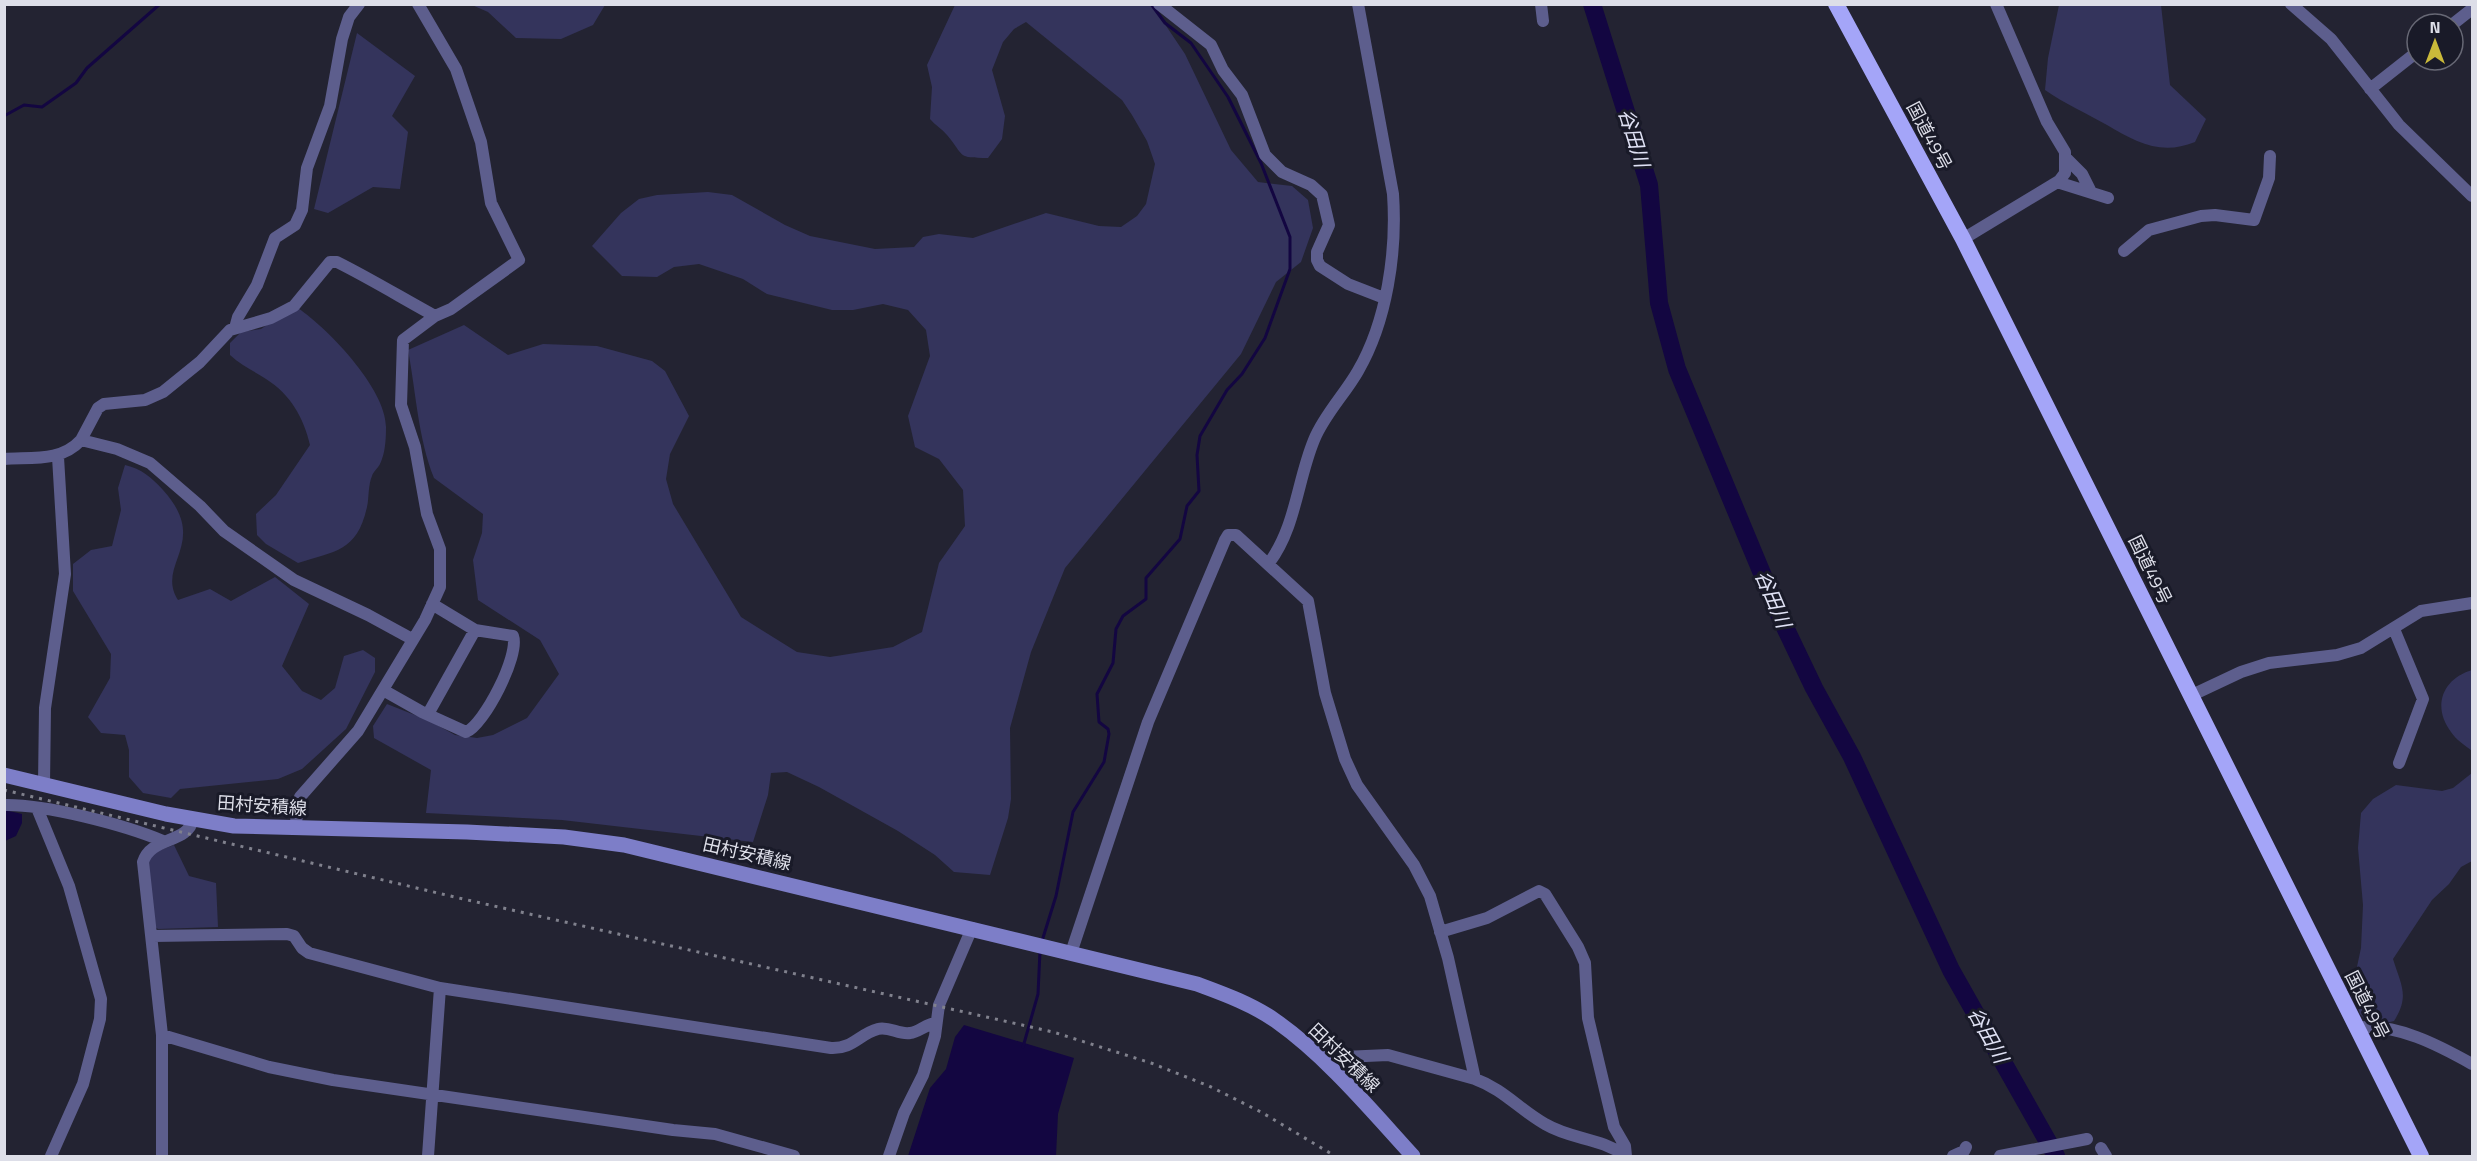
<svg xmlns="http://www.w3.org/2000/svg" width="2477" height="1161" font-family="'Titillium Web','Noto Sans JP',sans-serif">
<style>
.green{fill:#34345c}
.water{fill:#130641}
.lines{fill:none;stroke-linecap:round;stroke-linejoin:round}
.stream{stroke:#130641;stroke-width:3}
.river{stroke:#130641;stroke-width:18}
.minor{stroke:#5d5e8d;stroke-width:12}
.secondary{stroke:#7d7ec8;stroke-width:15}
.trunk{stroke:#a4a5f8;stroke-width:16}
.rail{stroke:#80818d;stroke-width:3;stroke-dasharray:3 6;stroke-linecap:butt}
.labels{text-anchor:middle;stroke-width:6;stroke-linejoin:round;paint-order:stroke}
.street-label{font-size:18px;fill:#dddee8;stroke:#191a28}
.water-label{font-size:20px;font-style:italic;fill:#e0e2f5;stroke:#191a28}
</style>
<rect width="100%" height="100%" fill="#232332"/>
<path class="green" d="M472,5h133l-12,20 -32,14 -45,-1 -28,-26z
M955,5h197l33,49 46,96 27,32 34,4 16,14 5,28 -12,34 -25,20 -35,72 -176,214 -34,84 -21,76 1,71 -3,19 -18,57 -36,-3 -19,-17 -37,-24 -79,-44 -32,-15 -16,1 -3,22 -15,47 -191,-22 -136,-7 5,-43 -57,-32 -1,-12 14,-22 43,17 25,14 22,3 16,-3 34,-17 32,-44 -19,-34 -62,-40 -5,-40 9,-27 1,-19 -49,-36c-16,-40 -18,-86 -26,-128l56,-25 44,30 35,-11 54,2 55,15 13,10 24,45 -19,38 -4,25 7,25 68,113 56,35 33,5 63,-10 29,-15 17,-69 26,-37 -2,-36 -24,-31 -24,-12 -7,-31 22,-60 -4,-26 -18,-20 -25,-6 -30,6h-21l-65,-16 -24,-15 -44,-15 -25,3 -17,10 -35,-1 -30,-30 29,-33 18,-14 18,-4 51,-3 24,3 53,30 25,11 65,13 39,-2 9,-10 16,-3 34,4 73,-25 53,13 22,1 16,-11 9,-12 9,-40 -8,-23 -15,-26 -10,-15 -96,-78 -12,7 -11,13 -11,28 13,46 -3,23 -14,19c-32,0 -23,-2 -41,-23 -5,-6 -12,-10 -17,-16l2,-32 -5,-22z
M2059,5h102l9,80 36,34 -11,23c-34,14 -59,0 -88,-17 -21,-12 -42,-21 -62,-35l3,-32z
M357,33l58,43 -23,40 16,16 -8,57 -27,-2 -45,26 -14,-4z
M295,306c31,20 92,83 91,122 0,12 -1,26 -6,36 -2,4 -7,8 -8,12 -4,9 -3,22 -5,31 -10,45 -32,44 -69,56l-32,-19 -9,-9 -1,-21 20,-19 34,-50c-6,-27 -20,-51 -44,-66 -12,-8 -24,-13 -36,-24v-12l11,-11 20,-3z
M125,465c17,4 26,12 38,25 48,53 -8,74 15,110l32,-11 21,12 44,-24 34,27 -27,62 20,25 19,9 14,-12 9,-32 19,-6 12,8v14l-29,57 -44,40 -24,10 -98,10 -9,9 -28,-5 -14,-16v-27l-4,-15 -24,-2 -13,-16 22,-39 1,-24 -38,-63v-27l18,-14 21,-4 9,-36 -3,-22z
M2472,670v81c-7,-6 -16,-11 -21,-19 -19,-25 -9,-53 21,-62z
M2472,773v88l-11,6 -12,17 -17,16 -39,59c8,26 17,37 1,62l-12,3 -14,-2 -8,-8 -8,-24 9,-42 2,-43 -5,-57 3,-35 12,-14 23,-14 46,6 11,-3z
M174,845l15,31 27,7 2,44 -60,2 -4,-3 -6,-64 7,-10z"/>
<path class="water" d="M5,810l17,4v9l-6,13 -11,5z
M964,1025l110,33 -16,56 -2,42h-148l22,-68 16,-19 9,-32z"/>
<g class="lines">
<path class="stream" d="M4,116l20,-11 18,2 34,-24 11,-15 73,-64
M1042,941l14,-45 17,-84 31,-50 5,-28 -1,-5 -9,-7 -2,-28 16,-31 3,-34 7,-13 23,-17v-21l34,-39 7,-33 12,-15 -2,-36 3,-19 27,-46 15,-16 23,-36 25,-69v-32l-29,-74 -33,-66 -37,-54 -26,-20 -14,-19
M1023,1047l15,-53 2,-43"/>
<path class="river" d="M1592,4l57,181 10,118 18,66 104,250 33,69 38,69 99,213 105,186"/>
<path class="minor" d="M1159,4l52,41 12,25 19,25 23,60 17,17 29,13 11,10 7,30 -12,27v8l3,6 28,18 36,14
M1541,4l2,17
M2291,4l40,35 68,86 73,71
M2453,24l19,-15
M2370,89l47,-37
M2066,158l16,16 9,18
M2057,182l51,16
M1963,239l96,-58 6,-8v-21l-18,-30 -51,-118
M2124,251l25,-21 52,-14 14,-1 39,5 15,-42 1,-22
M235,328l3,-11 19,-32 18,-47 20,-13 7,-15 5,-42 23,-62 12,-67 7,-22 10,-13
M81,440l17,-32 6,-4 41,-4 18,-8 37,-30 30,-32 41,-12 23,-12 36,-44h7c34,17 65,36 98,54
M4,459c28,-2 57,3 77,-19l36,9 33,14 50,43 24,25 70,49 74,35 44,24
M1269,563c27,-36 28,-82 45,-123 10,-25 31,-46 44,-69 29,-50 39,-119 35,-177l-35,-190
M2394,629l29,70 -24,64
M383,690l39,22 44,20c18,-7 54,-77 47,-96l-38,-6 -43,-26
M2190,696l51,-24 28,-9 68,-8 24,-7 60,-37 51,-8
M428,714l47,-84
M44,784l1,-76 20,-134 -7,-117
M4,805c41,-1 121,20 159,36
M37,808l32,78 32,113 -1,20 -17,65 -32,72
M295,828l5,-31 58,-66 67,-111 15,-33v-38l-13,-35 -12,-67 -14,-42 2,-65 32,-24 16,-7 68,-49 -28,-57 -10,-61 -25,-73 -38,-65
M1440,932l47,-14 52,-27 6,3 33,53 7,16 3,55 26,109 11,19 1,10
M152,936l135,-2 7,2 8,12 7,5 131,35 -12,168
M1071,953l77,-231 77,-182 3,-5h8l72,66 17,92 20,66 12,26 57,80 16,31 18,62 27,121c28,10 45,31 70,45 27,16 54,13 81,32
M440,988l391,60c22,1 28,-14 47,-19 11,-3 21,6 32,4 9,-1 16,-9 26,-10
M2356,1028c39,-6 84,18 116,36
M162,1035l107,32 64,13 340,50 42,4 79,22
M1321,1058l67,-3 87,24
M2101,1148l5,8
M162,1156v-121l-19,-173c8,-26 45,-18 50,-43
M889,1156l15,-43 19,-38 12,-39 4,-31 33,-77
M1953,1156l11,-5 2,-4
M2000,1156l87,-17"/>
<path class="secondary" d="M4,775l162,39 68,12 233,6 97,5 60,8 573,139c27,10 55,20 79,37 52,37 94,88 137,135"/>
<path class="trunk" d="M1836,4l127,235 458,917"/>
<path class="rail" d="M4,790l459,109 590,133 98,31 58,23 52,26 74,44"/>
</g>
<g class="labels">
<g class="street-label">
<text transform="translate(1929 136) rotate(62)" y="6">国道49号</text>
<text transform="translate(2150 570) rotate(64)" y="6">国道49号</text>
<text transform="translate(262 806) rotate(4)" y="6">田村安積線</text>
<text transform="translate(747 854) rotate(13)" y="6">田村安積線</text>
<text transform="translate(2367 1005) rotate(63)" y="6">国道49号</text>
<text transform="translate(1344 1058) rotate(44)" y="6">田村安積線</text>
</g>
<g class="water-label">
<text transform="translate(1634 138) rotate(73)" y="7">谷田川</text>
<text transform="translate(1773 599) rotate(67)" y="7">谷田川</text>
<text transform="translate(1988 1035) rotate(61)" y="7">谷田川</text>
</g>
</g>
<rect width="2477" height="1161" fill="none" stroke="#dddee8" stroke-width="12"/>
<g transform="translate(2435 42)"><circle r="28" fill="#191a28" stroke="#676875" stroke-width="1.5"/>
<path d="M0-4.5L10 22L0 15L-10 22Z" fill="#caba3a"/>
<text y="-9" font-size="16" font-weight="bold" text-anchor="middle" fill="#dddee8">N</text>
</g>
</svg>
